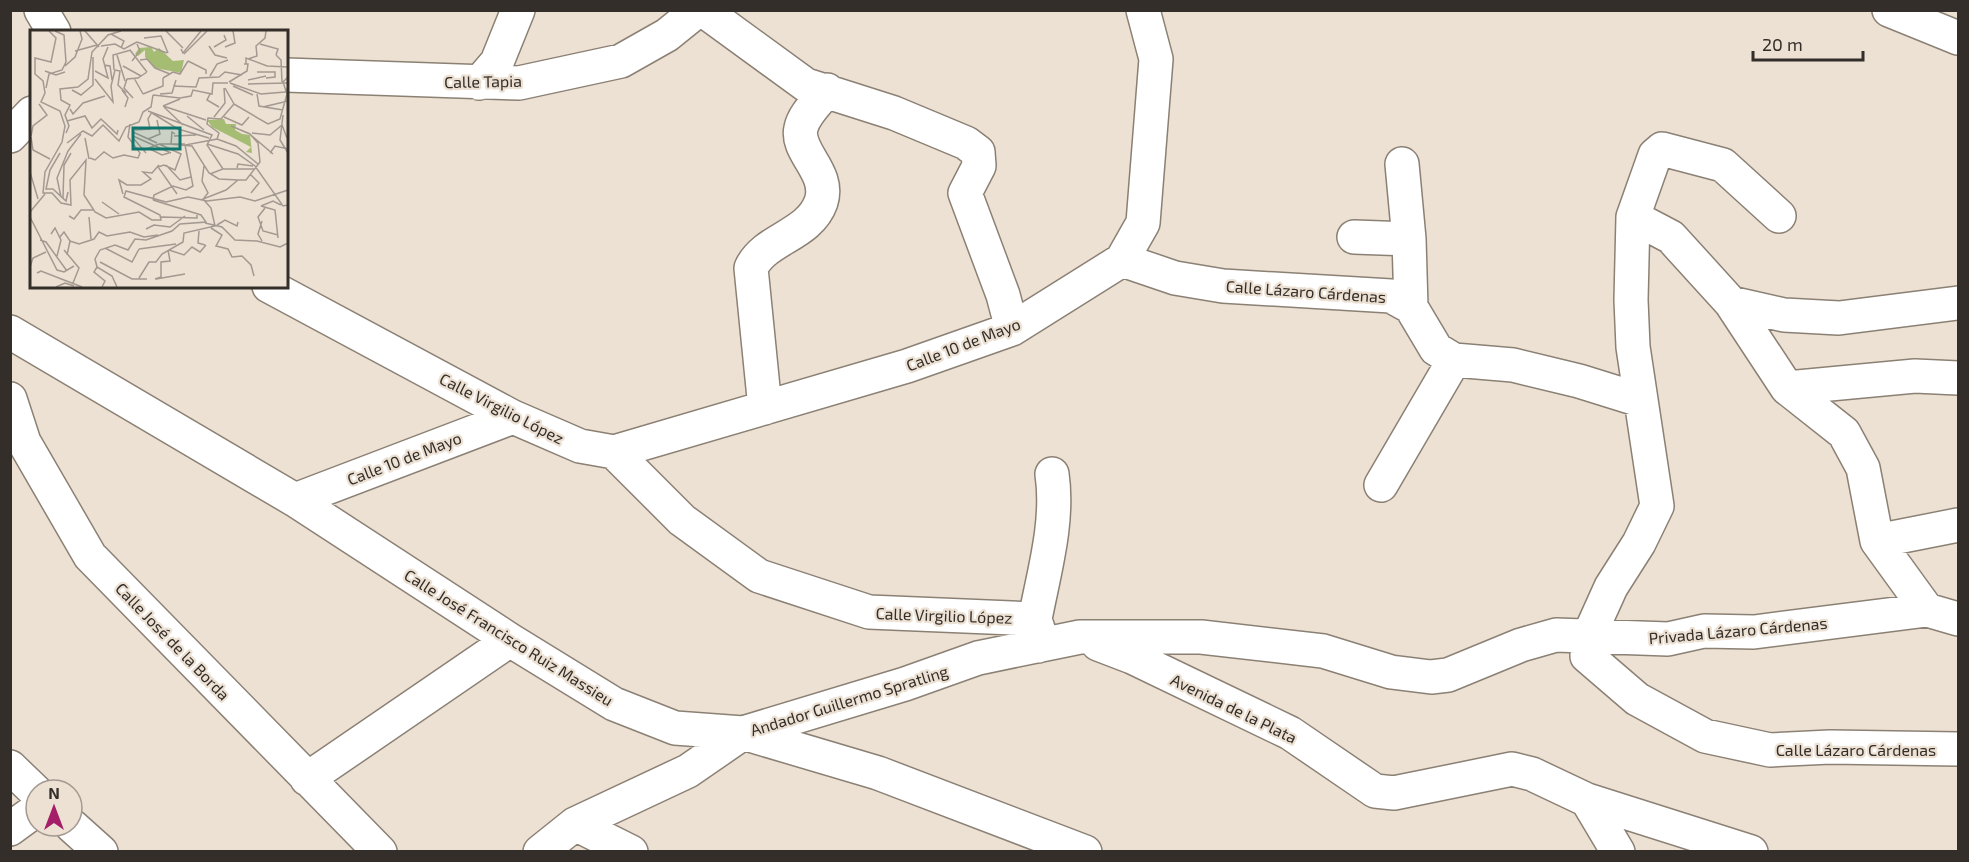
<svg xmlns="http://www.w3.org/2000/svg" width="1969" height="862" font-family="'Exo 2',sans-serif">
<style>
.lines{fill:none;stroke-linecap:round;stroke-linejoin:round}
.minor-casing{stroke:#8b8074;stroke-width:36}
.minor{stroke:#fff;stroke-width:33}
.labels{text-anchor:middle;dominant-baseline:central;stroke-width:4.5;stroke-linejoin:round;paint-order:stroke}
.street-label{font-size:16px;fill:#332e29;stroke:#ede1d4}
.inset-road{fill:none;stroke:#a39990;stroke-width:1.5}
.view{fill:#0f766e;fill-opacity:0.15;stroke:#0f766e;stroke-width:3}
.inset-edge{fill:none;stroke:#332e29;stroke-width:3}
</style>
<rect width="100%" height="100%" fill="#ede1d4"/>
<g class="lines">
<defs>
<path id="minor" d="M 41,10 L 54,32
M 703,10 L 806,85 L 894,113 L 966,143 L 978,152 L 979,166 L 965,193 L 1003,295 L 1012,329
M 1889,10 L 1958,38
M 286,75 L 519,83 L 621,61 L 667,35 L 698,10
M 479,83 L 497,62 L 518,10
M 10,136 L 32,113
M 1402,164 L 1409,239 L 1411,307
M 1779,216 L 1723,165 L 1662,149 L 1655,155 L 1633,217 L 1631,300 L 1633,347 L 1657,506 L 1639,543 L 1611,587 L 1588,638 L 1587,656 L 1637,699 L 1705,736 L 1770,750 L 1830,747 L 1958,749
M 1633,217 L 1671,237 L 1731,303 L 1787,388 L 1844,433 L 1863,468 L 1877,541 L 1927,610
M 1354,237 L 1409,239
M 1122,260 L 1175,278 L 1223,286 L 1391,296 L 1411,307 L 1436,349 L 1454,360 L 1513,365 L 1579,381 L 1640,400
M 269,286 L 513,417 L 580,446 L 614,452 L 682,520 L 759,576 L 869,612 L 1035,619 L 1039,632 L 1038,646
M 1731,303 L 1784,315 L 1839,318 L 1958,303
M 10,332 L 295,500 L 510,640 L 614,704 L 675,728 L 743,733 L 878,773 L 1085,852
M 1787,388 L 1915,376 L 1958,378
M 10,399 L 24,442 L 90,556 L 380,852
M 765,408 L 751,268 C 765,238 809,236 821,202 C 831,172 795,152 801,128 C 804,114 818,102 827,90
M 614,452 L 907,366 L 1012,329 L 1122,260 L 1143,223 L 1156,59 L 1143,10
M 1381,485 L 1454,360
M 295,500 L 513,417
M 1877,541 L 1958,525
M 1035,619 C 1044,572 1059,522 1052,474
M 1098,644 L 1132,657 L 1290,733 L 1375,791 L 1394,793 L 1512,769 L 1532,774 L 1587,800 L 1751,852
M 10,767 L 36,792
M 307,779 L 510,640
M 1587,800 L 1618,852
M 575,824 L 631,852
M 72,826 L 101,852
M 10,829 L 36,810
M 540,852 L 575,824 L 688,771 L 743,733 L 905,684 L 978,658 L 1080,637 L 1201,637 L 1323,651 L 1391,672 L 1431,677 L 1448,675 L 1521,645 L 1556,635 L 1668,639 L 1704,631 L 1754,632 L 1927,610 L 1958,619"/>
</defs>
<use href="#minor" class="minor-casing"/>
<use href="#minor" class="minor"/>
</g>
<g class="labels">
<g class="street-label">
<text transform="translate(483 81) rotate(-1)">Calle Tapia</text>
<text transform="translate(1306 291) rotate(4)">Calle Lázaro Cárdenas</text>
<text transform="translate(963 344) rotate(-21)">Calle 10 de Mayo</text>
<text transform="translate(502 408) rotate(27)">Calle Virgilio López</text>
<text transform="translate(404 458) rotate(-21)">Calle 10 de Mayo</text>
<text transform="translate(944 615) rotate(2)">Calle Virgilio López</text>
<text transform="translate(1738 630) rotate(-5)">Privada Lázaro Cárdenas</text>
<text transform="translate(509 637) rotate(32)">Calle José Francisco Ruiz Massieu</text>
<text transform="translate(173 641) rotate(46)">Calle José de la Borda</text>
<text transform="translate(849 700) rotate(-17)">Andador Guillermo Spratling</text>
<text transform="translate(1234 708) rotate(26)">Avenida de la Plata</text>
<text x="1856" y="749">Calle Lázaro Cárdenas</text>
</g>
</g>
<g transform="translate(30 30)">
<rect width="258" height="258" fill="#ede1d4"/>
<path d="M 121,17 L 124,22 L 129,18 L 143,31 L 154,30 L 151,43 L 125,38 L 115,27 L 115,20 L 108,26 L 105,24 L 109,18 ZM 194,89 L 196,94 L 206,94 L 205,100 L 212,104 L 220,105 L 222,123 L 216,122 L 221,117 L 182,97 L 177,90 Z" fill="#a5bc73"/>
<path class="inset-road" d="M 19,1 L 26,8 L 21,32 L 5,28 L 5,44 L 13,51 L 15,63 L 11,72 L 30,81 L 35,96 L 32,112 L 15,142 L 13,163 L 22,163 L 31,173 L 41,175 L 40,150 L 56,130 L 54,165 L 65,182 L 76,188 L 109,182 L 122,190 L 131,190 L 130,185 L 94,167 L 96,161 L 136,172 L 158,167 L 177,171 L 210,167 L 225,171 L 258,160M 55,1 L 69,17M 136,1 L 153,18M 81,4 L 94,11 L 91,18M 114,8 L 131,6 L 138,23M 107,12 L 137,23M 230,14 L 248,19 L 246,25M 71,16 L 85,14 L 94,19 L 107,12M 179,16 L 185,25 L 197,28M 184,17 L 196,10 L 194,5M 195,17 L 205,13 L 203,1M 151,19 L 153,23 L 171,1M 100,20 L 117,42M 45,21 L 67,15M 154,24 L 177,1M 87,25 L 95,51M 246,25 L 251,30 L 252,52M 218,29 L 227,26 L 226,16 L 235,8 L 236,1M 110,30 L 117,29 L 125,38 L 140,44M 102,31 L 110,21 L 107,14M 158,31 L 176,40 L 176,44M 216,34 L 216,28 L 237,36 L 258,37M 74,35 L 80,36 L 82,50M 35,36 L 45,27 L 52,9 L 50,1M 93,36 L 111,46M 84,40 L 83,25 L 101,20M 85,40 L 90,41 L 88,55 L 96,63M 15,41 L 26,45 L 35,42M 65,41 L 78,48 L 73,29 L 78,17M 227,42 L 245,42 L 245,47 L 236,48M 180,46 L 187,34 L 198,30M 104,48 L 113,64M 133,48 L 143,42 L 150,44 L 158,31M 65,49 L 83,72 L 81,56 L 85,40M 218,50 L 236,46M 199,52 L 217,41 L 218,34 L 214,34M 200,53 L 231,64 L 255,62 L 258,58M 218,54 L 258,53M 143,56 L 166,57 L 169,48 L 189,47 L 195,42 L 212,45M 203,56 L 223,65M 16,58 L 19,44 L 32,40 L 36,32 L 34,5 L 25,1M 195,58 L 204,74M 42,60 L 51,65 L 63,55 L 63,27M 92,60 L 98,68 L 95,77M 113,64 L 133,56 L 133,48M 130,64 L 142,63 L 146,50M 180,64 L 177,70 L 189,77M 227,64 L 229,76 L 253,80M 123,65 L 150,68 L 161,66 L 163,60 L 182,64 L 183,53 L 198,53M 103,68 L 94,58 L 97,49 L 108,48 L 117,42M 133,76 L 176,90M 133,76 L 150,69M 134,77 L 153,95M 233,77 L 258,71M 40,79 L 43,84 L 53,73 L 75,66M 118,81 L 182,105 L 177,115 L 193,139 L 180,144M 122,83 L 148,99 L 179,108M 253,85 L 250,110 L 258,123M 157,86 L 174,100M 184,87 L 195,73 L 194,58M 194,87 L 212,95 L 219,87M 37,91 L 55,86 L 62,98 L 71,89 L 87,104 L 88,100M 105,100 L 120,99 L 118,89 L 122,82M 103,102 L 127,113M 36,103 L 39,96 L 35,85 L 40,75 L 31,70 L 30,59 L 48,57 L 58,49 L 62,22 L 78,5 L 91,1M 222,103 L 240,105 L 252,95 L 257,108M 145,104 L 142,102 L 141,114 L 162,116 L 179,143 L 189,149 L 208,150M 1,106 L 3,96 L 17,85 L 9,74M 103,106 L 141,123M 144,106 L 166,105M 222,106 L 243,124M 1,107 L 3,120 L 20,129M 55,108 L 59,129M 103,108 L 116,123M 118,109 L 130,104 L 127,90M 187,109 L 206,116 L 228,134M 37,113 L 53,101 L 62,106 L 73,95 L 89,111 L 96,97 L 109,92 L 113,82 L 121,77 L 123,65M 129,114 L 151,124 L 145,140 L 134,135 L 128,137 L 147,164M 177,114 L 208,124 L 225,136 L 253,176 L 258,175M 118,118 L 132,125 L 139,123M 114,120 L 129,114 L 155,114M 38,121 L 51,104M 30,123 L 20,140 L 16,159 L 23,159 L 36,171 L 38,162M 240,123 L 245,116 L 258,119M 60,128 L 65,130 L 74,122 L 83,128 L 94,125 L 108,128 L 110,123 L 98,107 L 100,94M 136,135 L 150,150 L 161,147M 174,136 L 172,151 L 178,163 L 174,168M 207,138 L 208,134 L 223,136M 193,139 L 224,139M 0,142 L 8,169M 220,144 L 229,153 L 221,163M 93,164 L 89,150 L 97,155 L 111,155 L 121,149 L 113,142 L 122,143 L 129,135M 31,167 L 27,148 L 38,121M 33,168 L 34,135 L 41,123M 123,170 L 124,165 L 143,156 L 156,160 L 163,156 L 155,115 L 187,109 L 189,103 L 177,94 L 178,88 L 191,89 L 204,74 L 238,94 L 250,89 L 257,64 L 253,52 L 258,47M 72,172 L 89,184M 231,176 L 245,180 L 248,208M 231,176 L 243,171 L 251,175M 235,178 L 228,187 L 233,201 L 248,205M 0,182 L 15,164M 39,186 L 44,189 L 51,180 L 63,180M 0,187 L 27,240 L 34,242 L 44,236M 59,187 L 61,209M 131,187 L 167,188 L 167,185M 232,191 L 228,204 L 232,211M 175,193 L 192,197 L 205,210 L 227,211 L 250,217 L 258,213M 187,195 L 195,190 L 207,196 L 208,192M 181,198 L 192,205 L 186,216 L 198,219 L 202,227 L 212,226 L 221,235 L 224,246M 116,199 L 124,195 L 140,197 L 155,186M 169,201 L 168,213 L 175,215M 21,204 L 25,198 L 31,210 L 27,226M 29,208 L 34,202 L 40,211M 10,210 L 16,212 L 37,241M 75,218 L 102,232 L 109,219M 109,219 L 146,214M 34,220 L 49,238 L 43,253M 139,220 L 154,225 L 162,217 L 170,222 L 176,215M 37,225 L 40,211 L 49,214 L 64,209 L 69,202 L 77,206 L 100,202 L 114,207 L 128,205M 70,232 L 102,249 L 117,249M 0,237 L 3,228 L 16,222M 67,237 L 64,242 L 75,251 L 72,257M 7,243 L 11,241 L 52,257M 109,248 L 119,232 L 126,232 L 132,224 L 153,212 L 154,203 L 185,196 L 181,178 L 173,169 L 196,160 L 208,150 L 216,150 L 230,132 L 228,113 L 220,104 L 201,96M 125,249 L 131,247 L 131,232 L 140,231 L 138,220M 126,249 L 155,244M 26,257 L 35,253 L 44,256M 87,257 L 82,246 L 67,237 L 65,229 L 70,220 L 85,215 L 98,220 L 105,209 L 116,210 L 142,201 L 150,194 L 176,192 L 171,185 L 123,170"/>
<path class="view" d="M 103,98 L 150,98 L 150,119 L 103,119 Z"/>
<rect width="258" height="258" class="inset-edge"/>
</g>
<rect width="1969" height="862" fill="none" stroke="#332e29" stroke-width="24"/>
<g transform="translate(54 808)"><circle r="28" fill="#ede1d4" stroke="#a39990" stroke-width="1.5"/>
<path d="M0-4.5L10 22L0 15L-10 22Z" fill="#a51e68"/>
<text y="-9" font-size="16" font-weight="bold" text-anchor="middle" fill="#332e29">N</text>
</g>
<path d="M1753 51v9h110v-9" fill="none" stroke="#332e29" stroke-width="3"/>
<text x="1762" y="51" font-size="18" fill="#332e29" stroke="#ede1d4" stroke-width="4.5" paint-order="stroke">20 m</text>
</svg>
